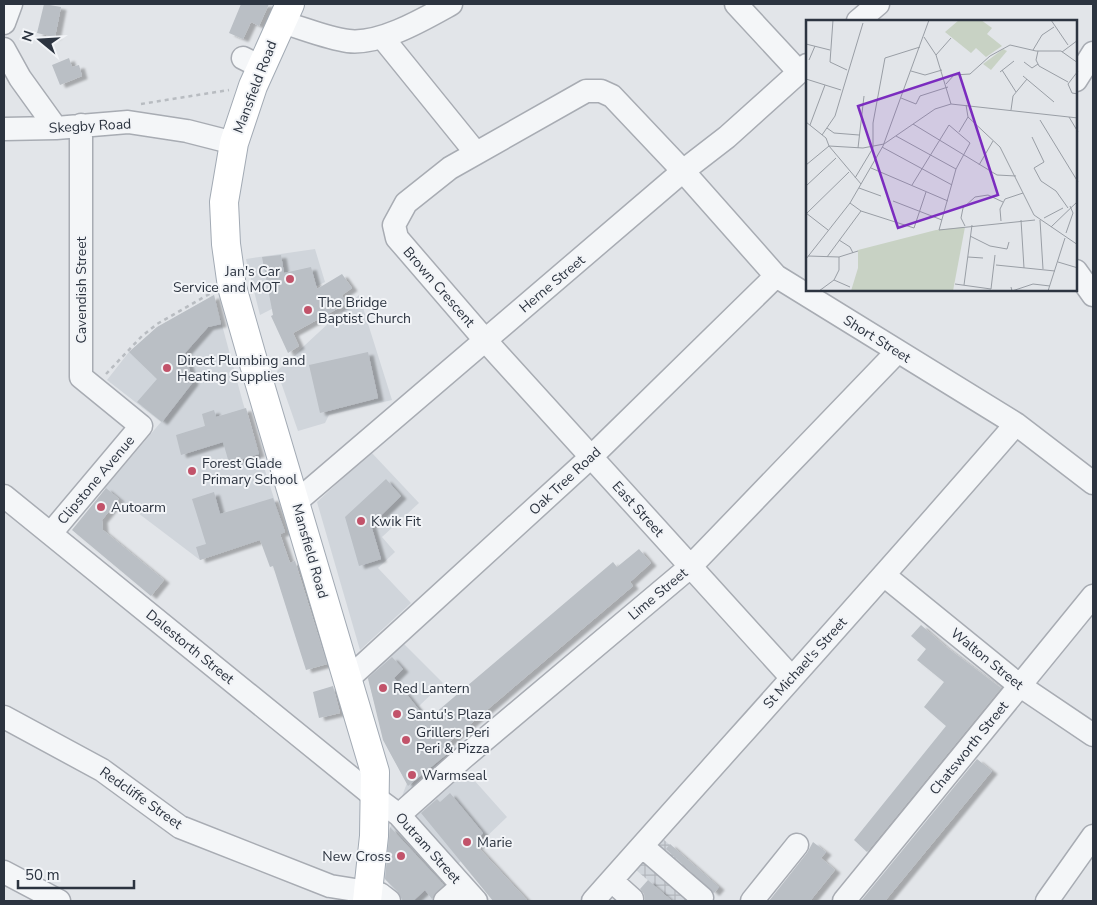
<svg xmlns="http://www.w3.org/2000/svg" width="1097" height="905" font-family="'Nunito Sans',sans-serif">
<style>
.built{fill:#d0d5db}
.industrial{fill:url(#industrial-grid)}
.building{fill:#babfc5;filter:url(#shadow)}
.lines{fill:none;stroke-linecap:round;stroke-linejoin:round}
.minor-casing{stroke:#a8acb3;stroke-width:25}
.major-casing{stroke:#a2aab4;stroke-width:30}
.path{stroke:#b8bcc1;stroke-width:2.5;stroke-dasharray:4 4;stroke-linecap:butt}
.minor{stroke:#f4f6f8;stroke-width:22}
.major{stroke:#fff;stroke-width:28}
.poi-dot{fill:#c2536a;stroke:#f2f4f7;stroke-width:2}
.labels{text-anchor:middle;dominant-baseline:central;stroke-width:4;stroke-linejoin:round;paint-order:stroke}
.street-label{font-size:14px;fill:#2c3440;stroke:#f2f4f7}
.poi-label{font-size:14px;fill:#2c3440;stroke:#f2f4f7;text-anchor:start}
.inset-road{fill:none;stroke:#999ea5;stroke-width:1}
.view{fill:#7b2cbf;fill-opacity:0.15;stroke:#7b2cbf;stroke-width:2.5}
.inset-edge{fill:none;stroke:#2c3440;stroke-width:2.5}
</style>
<defs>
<pattern id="industrial-grid" width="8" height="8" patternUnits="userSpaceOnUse" patternTransform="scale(1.25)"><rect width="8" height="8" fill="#d0d5db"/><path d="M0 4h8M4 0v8" fill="none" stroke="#b3b7bd"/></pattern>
<filter id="shadow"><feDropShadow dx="5.5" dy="3" stdDeviation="1" flood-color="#0004"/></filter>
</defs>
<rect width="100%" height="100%" fill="#e2e5e9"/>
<path class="built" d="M 315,249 L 325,282 L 260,315 L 246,259 Z
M 214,295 L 243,403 L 285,532 L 200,560 L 105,488 L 161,422 L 107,380 L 129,352 L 158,327 Z
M 359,295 L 392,400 L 329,415 L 325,423 L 298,431 L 277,371 Z
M 371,452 L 419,503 L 382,537 L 395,552 L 378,568 L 411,603 L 360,650 L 317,502 Z
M 404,644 L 443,683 L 419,706 L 455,747 L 449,752 L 507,817 L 458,864 L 478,886 L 462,901 L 403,901 L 382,875 L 387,836 L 407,783 L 387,747 L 367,676 Z"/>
<path class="industrial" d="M 663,839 L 719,887 L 706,901 L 672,901 L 636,870 Z"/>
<path class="building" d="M 44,4 L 61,7 L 55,37 L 37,33 Z
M 241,4 L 269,4 L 259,26 L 251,22 L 243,39 L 229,33 Z
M 69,58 L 72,67 L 79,65 L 82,76 L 60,85 L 52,65 Z
M 281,255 L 284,273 L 311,267 L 317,289 L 342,274 L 352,288 L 342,295 L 346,304 L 293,333 L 299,346 L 288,353 L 271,316 L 273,315 L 262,257 Z
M 214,295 L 221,324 L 208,327 L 185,353 L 193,382 L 162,422 L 137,402 L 157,379 L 129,352 L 157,327 Z
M 368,352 L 378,398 L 320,413 L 309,365 Z
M 246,408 L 259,454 L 229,463 L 223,442 L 181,455 L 176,435 L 205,426 L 202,414 L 214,410 L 216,417 Z
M 386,479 L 401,496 L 371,525 L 381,559 L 359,566 L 345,517 Z
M 106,488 L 119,499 L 102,520 L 103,530 L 164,580 L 151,596 L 72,530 Z
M 214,492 L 220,514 L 273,498 L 285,532 L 280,534 L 290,563 L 295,561 L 327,664 L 306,670 L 273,566 L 270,567 L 260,540 L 200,560 L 196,547 L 206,544 L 192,499 Z
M 639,549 L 651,563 L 630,582 L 633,586 L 448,743 L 453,749 L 408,786 L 383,740 L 368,678 L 392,657 L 403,669 L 394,678 L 427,720 L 613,562 L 617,567 Z
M 921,625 L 945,646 L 1001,688 L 867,852 L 854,840 L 946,726 L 924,707 L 944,682 L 917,660 L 926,649 L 911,636 Z
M 333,686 L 340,713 L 319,718 L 313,692 Z
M 977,759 L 992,771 L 885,901 L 861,901 Z
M 450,793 L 483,833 L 477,840 L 480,844 L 477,846 L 528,901 L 493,901 L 421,813 L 437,799 L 440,802 Z
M 390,827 L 444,885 L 432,899 L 425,890 L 413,901 L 403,901 L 397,891 L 385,879 Z
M 813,842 L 826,852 L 821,858 L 835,870 L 810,901 L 769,901 L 807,853 Z
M 670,844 L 719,887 L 714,893 L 666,849 Z
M 648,880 L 672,901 L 645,901 L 644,894 L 640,889 Z"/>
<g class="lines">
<defs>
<path id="minor" d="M 736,4 L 799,72
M 858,21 L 878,4
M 281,22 C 303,28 326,38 348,41 C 380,45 424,19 451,4
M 4,23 L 11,4
M 382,37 L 476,153
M 4,49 L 20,78 L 56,128
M 243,58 L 261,67
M 1076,80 L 1093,53
M 4,129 L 56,128 L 128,122 L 187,131 L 234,143
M 1076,271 L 1093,295
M 4,496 L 376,798 L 399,815 L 476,901
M 296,502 L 683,171 L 727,137 L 807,65
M 51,533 L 141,426 L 81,377 L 81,125
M 885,576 L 1019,685 L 1093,735
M 791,677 L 485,340 L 397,238 L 394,225 L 406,203 L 450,168 L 586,91 L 601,91 L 612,96 L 683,171 L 776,276 L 1016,424 L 1093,483
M 348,679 L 591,457 L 776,276
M 4,717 L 102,770 L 180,827 L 330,886 L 380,894 L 389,901
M 399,815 L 463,758 L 690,567 L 897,352
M 642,846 L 702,898
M 4,872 L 59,901
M 612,881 L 632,899
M 445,901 L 462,886
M 593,901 C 734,742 877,585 1016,424
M 752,901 L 797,845
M 844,901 L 1093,596
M 1047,901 L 1093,836"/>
<path id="major" d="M 290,4 L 253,86 L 234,143 L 224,202 L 226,244 L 232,287 L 258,378 L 375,772 L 374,836 L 367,901"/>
</defs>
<use href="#minor" class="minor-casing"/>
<use href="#major" class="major-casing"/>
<path class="path" d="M 141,104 L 229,90
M 106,374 L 142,336 L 157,324 L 211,293
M 422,713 L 452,745"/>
<use href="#minor" class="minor"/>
<use href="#major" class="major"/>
</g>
<g class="poi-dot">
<circle cx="290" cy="279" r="5"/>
<circle cx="308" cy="310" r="5"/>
<circle cx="167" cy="368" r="5"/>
<circle cx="192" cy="471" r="5"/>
<circle cx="101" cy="507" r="5"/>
<circle cx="361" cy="521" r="5"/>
<circle cx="383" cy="688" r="5"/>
<circle cx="397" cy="714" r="5"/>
<circle cx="406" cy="740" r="5"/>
<circle cx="412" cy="775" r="5"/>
<circle cx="467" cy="842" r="5"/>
<circle cx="401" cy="856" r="5"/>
</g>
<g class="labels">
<g class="street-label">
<text transform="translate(255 87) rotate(-69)">Mansfield Road</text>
<text transform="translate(90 126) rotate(-3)">Skegby Road</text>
<text transform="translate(552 284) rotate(-40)">Herne Street</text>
<text transform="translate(439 287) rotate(49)">Brown Crescent</text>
<text transform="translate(81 290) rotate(-90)">Cavendish Street</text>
<text transform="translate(877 339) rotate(32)">Short Street</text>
<text transform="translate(96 480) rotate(-50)">Clipstone Avenue</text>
<text transform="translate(565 481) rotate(-43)">Oak Tree Road</text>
<text transform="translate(638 509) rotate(48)">East Street</text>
<text transform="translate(310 551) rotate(74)">Mansfield Road</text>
<text transform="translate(658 594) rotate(-40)">Lime Street</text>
<text transform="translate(190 647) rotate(39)">Dalestorth Street</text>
<text transform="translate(987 659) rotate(39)">Walton Street</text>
<text transform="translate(805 663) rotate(-48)">St Michael's Street</text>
<text transform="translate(969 748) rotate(-51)">Chatsworth Street</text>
<text transform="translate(141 798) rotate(35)">Redcliffe Street</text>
<text transform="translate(428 848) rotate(48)">Outram Street</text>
</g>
<g class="poi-label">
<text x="280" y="271" text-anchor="end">Jan's Car<tspan x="280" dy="16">Service and MOT</tspan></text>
<text x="318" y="302">The Bridge<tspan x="318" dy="16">Baptist Church</tspan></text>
<text x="177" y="360">Direct Plumbing and<tspan x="177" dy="16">Heating Supplies</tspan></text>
<text x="202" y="463">Forest Glade<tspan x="202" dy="16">Primary School</tspan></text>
<text x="111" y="507">Autoarm</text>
<text x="371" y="521">Kwik Fit</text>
<text x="393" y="688">Red Lantern</text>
<text x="407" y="714">Santu's Plaza</text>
<text x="416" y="732">Grillers Peri<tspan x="416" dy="16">Peri &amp; Pizza</tspan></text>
<text x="422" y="775">Warmseal</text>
<text x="477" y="842">Marie</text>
<text x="391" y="856" text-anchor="end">New Cross</text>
</g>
</g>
<g transform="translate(806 20)">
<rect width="271" height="271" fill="#e2e5e9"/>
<path d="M 197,29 L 201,31 L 185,50 L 177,44 Z" fill="#c8d2c4"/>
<path d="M 153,0 L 175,0 L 186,8 L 181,14 L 196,26 L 180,37 L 170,28 L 165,33 L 139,12 ZM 159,207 L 147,271 L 45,271 L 52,248 L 52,230 L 130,210 Z" fill="#c8d2c4"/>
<path class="inset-road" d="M 27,0 L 24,42 L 41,50M 245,0 L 262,25M 118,17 L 130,35 L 145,84M 0,24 L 24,30M 227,30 L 236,15 L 248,7M 232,31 L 230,40 L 233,46 L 262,62M 256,32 L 272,20M 130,35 L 145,18M 3,40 L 9,26M 218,42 L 226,48 L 232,44M 196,50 L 210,72M 105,51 L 119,55 L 136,50M 272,51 L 262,64 L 266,73 L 272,74M 194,52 L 208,41M 217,56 L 248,82M 0,59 L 35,70M 140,64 L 148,55 L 164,54 L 184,36 L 204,25 L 230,31 L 255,31 L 272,43M 95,78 L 110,84 L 114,76 L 142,67M 160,85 L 162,97 L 194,127 L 228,195 L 272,225M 205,90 L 207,76 L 221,59M 263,97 L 272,112M 234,100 L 272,162M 0,102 L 20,118 L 23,126M 107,104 L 191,155 L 210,156M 4,105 L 19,65M 21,108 L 28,113 L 53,115M 153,112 L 162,97M 16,115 L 29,96 L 57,3M 90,116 L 150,149M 226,117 L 238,142 L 228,148 L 235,161 L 250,171 L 262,188M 23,126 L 55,164M 23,126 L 57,128 L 78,124 L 129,89 L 145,84 L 272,98M 76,127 L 146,165M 52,128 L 58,76M 0,145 L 23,126M 173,145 L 187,121M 65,148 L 142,181M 49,158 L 67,128 L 67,103 L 79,38 L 114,27M 106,165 L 143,105 L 164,123 L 150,149 L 133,210 L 229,200M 0,166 L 30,138M 53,168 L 75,176M 87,181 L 136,200M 44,183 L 55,191 L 108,208 L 120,172M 0,193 L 22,210M 1,193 L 43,152M 238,198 L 257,188M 215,200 L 218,248M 234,200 L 237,249M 195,201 L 194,189 L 199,179 L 217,173M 159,206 L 155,198 L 157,188 L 169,177 L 182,175 L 197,182M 245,207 L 272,181M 260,213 L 267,193 L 264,186M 164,216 L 184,226 L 201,229 L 203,222M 33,220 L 44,227 L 47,233M 2,236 L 33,237 L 52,231M 21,237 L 55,191M 162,237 L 177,238M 0,239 L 44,183 L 77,126 L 123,0M 252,242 L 272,248M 190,245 L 249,251M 28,260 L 44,267M 149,264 L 185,269 L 189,235M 158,265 L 166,205M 205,267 L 206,271 L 227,264 L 244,266M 13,271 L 28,260 L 33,250 L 33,237M 242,271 L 259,218"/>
<path class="view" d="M 153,53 L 192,175 L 92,208 L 52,86 Z"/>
<rect width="271" height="271" class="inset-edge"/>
</g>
<rect width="1097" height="905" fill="none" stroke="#2c3440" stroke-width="10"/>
<g transform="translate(40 40) rotate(288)" stroke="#f2f4f7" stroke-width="4" paint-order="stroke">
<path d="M0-4L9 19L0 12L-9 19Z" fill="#2c3440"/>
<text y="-8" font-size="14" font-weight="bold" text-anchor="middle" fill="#2c3440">N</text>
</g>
<path d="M18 880v8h116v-8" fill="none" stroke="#2c3440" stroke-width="2.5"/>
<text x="25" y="880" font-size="15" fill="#2c3440" stroke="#f2f4f7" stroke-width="4" paint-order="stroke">50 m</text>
</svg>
